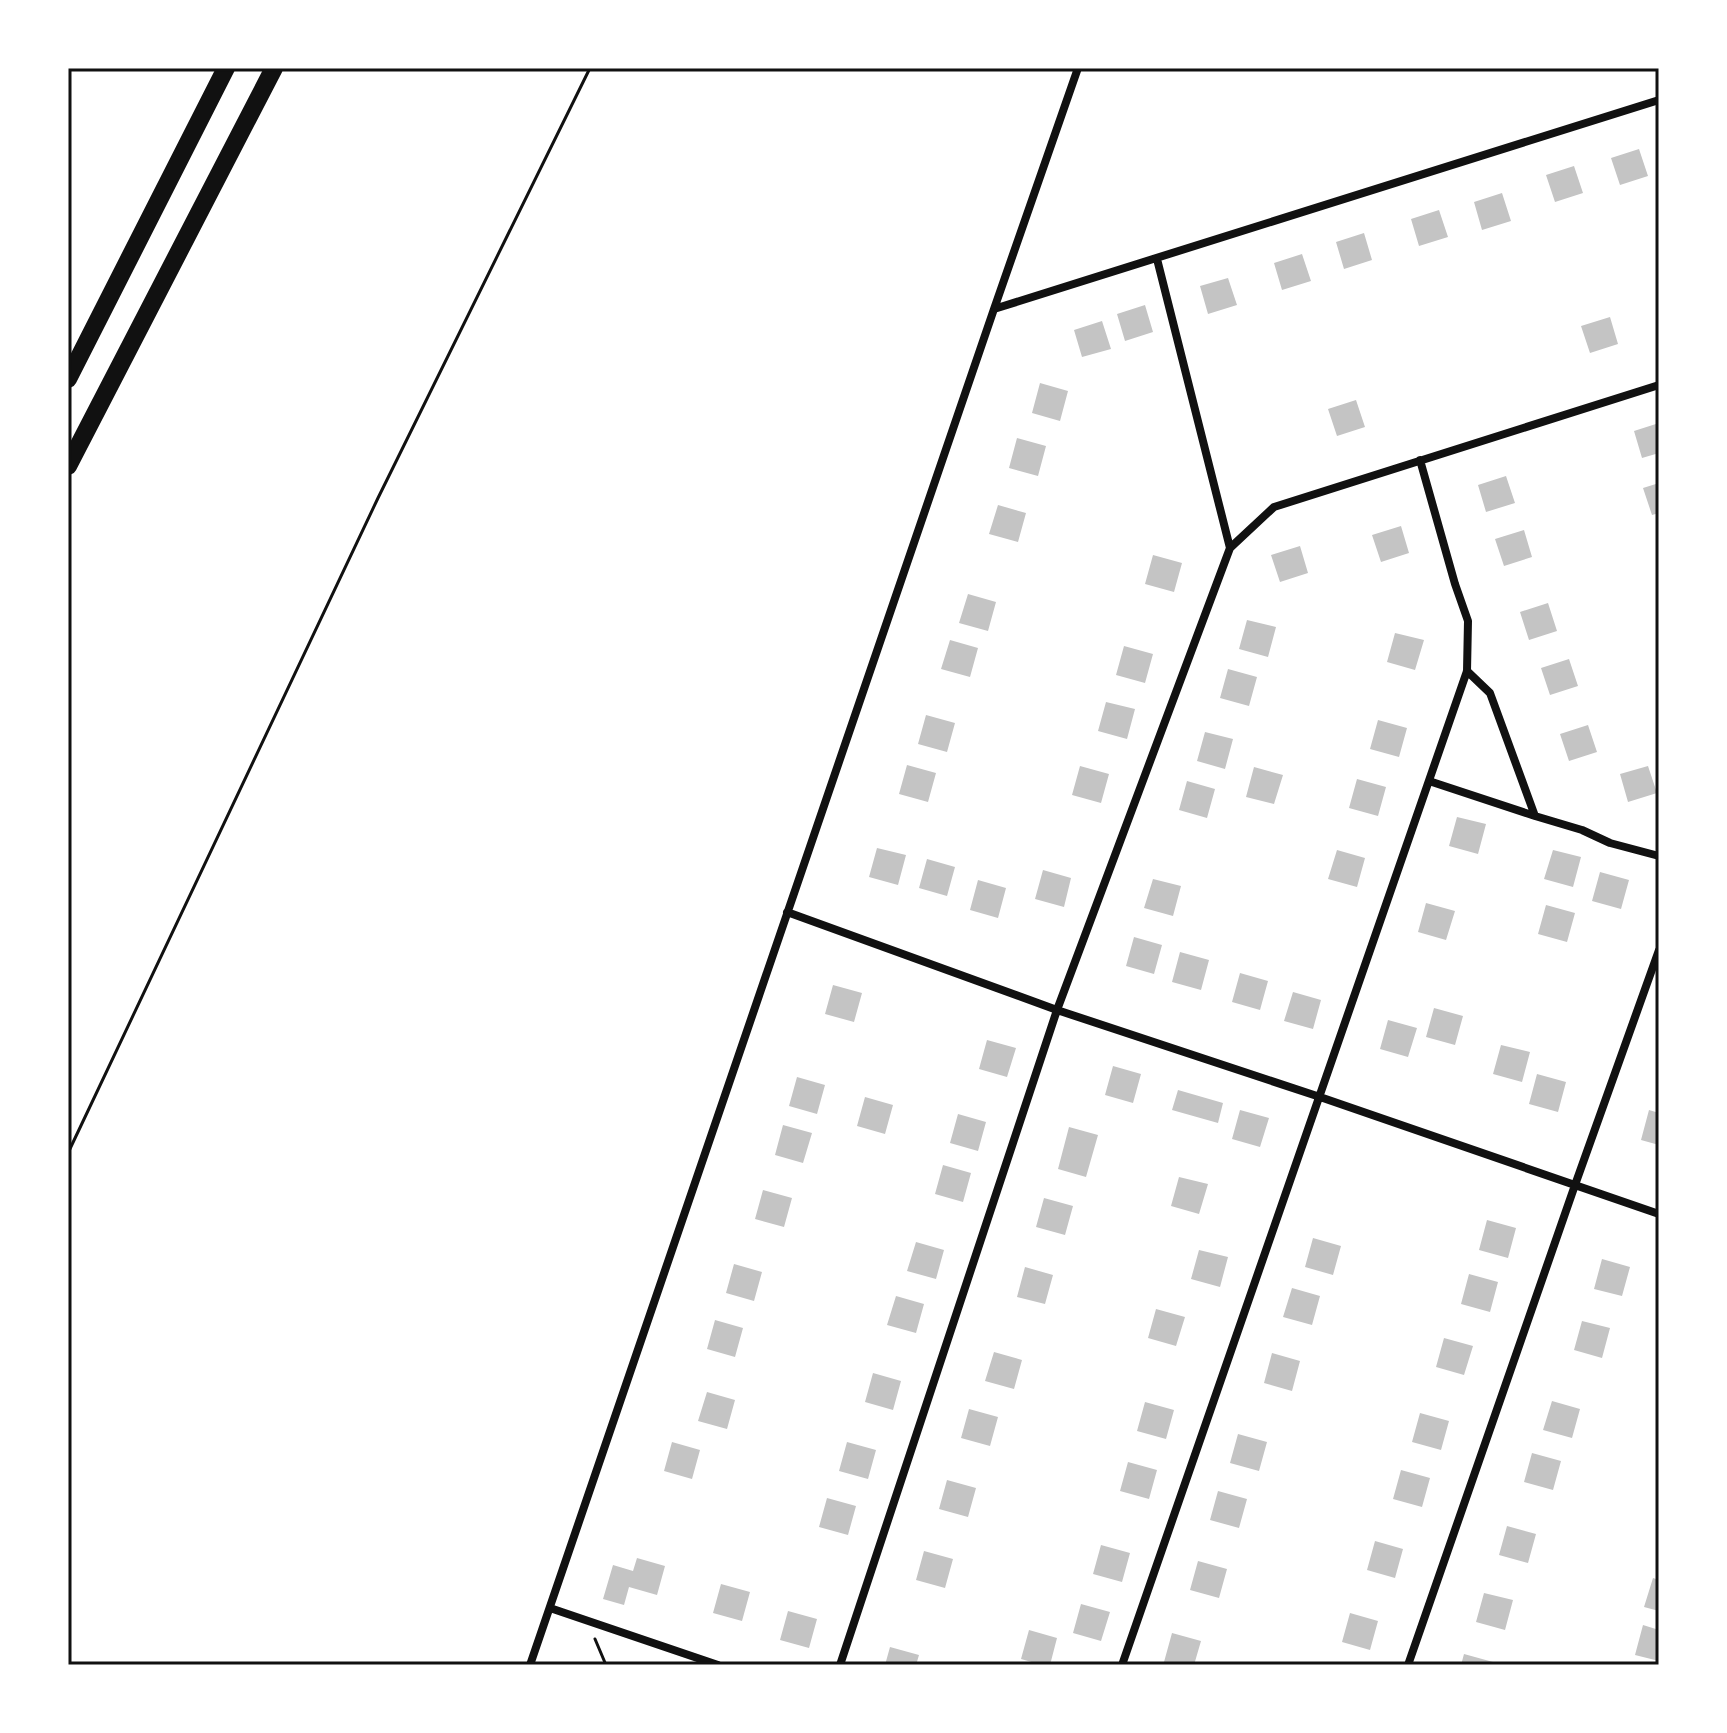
<svg xmlns="http://www.w3.org/2000/svg" width="1727" height="1733" font-family="'DejaVu Sans',sans-serif">
<style>
.building{fill:#c4c4c4}
.lines{fill:none;stroke-linecap:round;stroke-linejoin:round}
.path{stroke:#111;stroke-width:3}
.minor{stroke:#111;stroke-width:8}
.trunk{stroke:#111;stroke-width:18}
.neatline{fill:none;stroke:#111;stroke-width:3}
</style>
<rect width="100%" height="100%" fill="#fff"/>
<path class="building" d="M 1639,149 L 1648,176 L 1620,185 L 1611,158 Z
M 1574,166 L 1583,193 L 1555,202 L 1546,175 Z
M 1502,193 L 1511,221 L 1482,230 L 1474,202 Z
M 1439,210 L 1448,237 L 1419,246 L 1411,219 Z
M 1364,233 L 1372,260 L 1344,269 L 1336,242 Z
M 1302,254 L 1311,281 L 1282,290 L 1274,263 Z
M 1228,278 L 1237,305 L 1208,314 L 1200,286 Z
M 1145,305 L 1153,332 L 1125,341 L 1117,314 Z
M 1610,317 L 1618,344 L 1590,353 L 1581,326 Z
M 1102,321 L 1111,349 L 1082,357 L 1074,330 Z
M 1040,383 L 1068,391 L 1060,421 L 1032,413 Z
M 1356,400 L 1365,427 L 1337,436 L 1328,409 Z
M 1659,423 L 1659,453 L 1642,458 L 1634,431 Z
M 1017,438 L 1046,446 L 1038,476 L 1009,468 Z
M 1506,476 L 1515,503 L 1486,512 L 1478,485 Z
M 1659,483 L 1659,513 L 1652,515 L 1643,488 Z
M 998,505 L 1026,513 L 1018,542 L 989,534 Z
M 1401,526 L 1409,553 L 1381,562 L 1372,535 Z
M 1524,530 L 1532,557 L 1504,566 L 1495,539 Z
M 1300,546 L 1308,573 L 1280,582 L 1271,555 Z
M 1153,555 L 1182,563 L 1174,592 L 1145,584 Z
M 968,594 L 996,602 L 988,631 L 959,623 Z
M 1548,603 L 1557,631 L 1529,640 L 1520,612 Z
M 1247,620 L 1276,627 L 1268,657 L 1239,649 Z
M 1395,633 L 1424,640 L 1415,670 L 1387,662 Z
M 950,640 L 978,648 L 970,677 L 941,669 Z
M 1124,646 L 1153,654 L 1145,683 L 1116,675 Z
M 1569,659 L 1578,686 L 1550,695 L 1541,668 Z
M 1228,669 L 1257,677 L 1249,706 L 1220,698 Z
M 1106,702 L 1135,709 L 1127,739 L 1098,731 Z
M 926,715 L 955,723 L 947,752 L 918,744 Z
M 1378,720 L 1407,728 L 1399,757 L 1370,749 Z
M 1588,725 L 1597,752 L 1569,761 L 1560,734 Z
M 1205,732 L 1233,739 L 1225,769 L 1197,761 Z
M 907,765 L 936,773 L 928,802 L 899,794 Z
M 1080,766 L 1109,774 L 1101,803 L 1072,795 Z
M 1648,766 L 1657,793 L 1628,802 L 1620,774 Z
M 1254,767 L 1283,775 L 1274,804 L 1246,797 Z
M 1357,779 L 1386,787 L 1378,816 L 1349,808 Z
M 1187,781 L 1215,789 L 1207,818 L 1179,810 Z
M 1457,817 L 1486,824 L 1478,854 L 1449,846 Z
M 877,848 L 906,855 L 898,885 L 869,877 Z
M 1337,850 L 1365,858 L 1357,887 L 1328,879 Z
M 1553,850 L 1581,857 L 1573,887 L 1544,879 Z
M 927,859 L 955,867 L 947,896 L 919,888 Z
M 1043,870 L 1071,878 L 1064,907 L 1035,899 Z
M 1600,872 L 1629,880 L 1621,909 L 1592,901 Z
M 1153,879 L 1181,886 L 1173,916 L 1144,908 Z
M 978,880 L 1006,888 L 998,918 L 970,910 Z
M 1426,903 L 1455,911 L 1446,940 L 1418,932 Z
M 1546,905 L 1575,913 L 1567,942 L 1538,934 Z
M 1134,937 L 1162,945 L 1154,974 L 1126,966 Z
M 1180,952 L 1209,960 L 1201,990 L 1172,982 Z
M 1240,973 L 1268,981 L 1260,1010 L 1232,1002 Z
M 833,985 L 862,993 L 854,1022 L 825,1014 Z
M 1293,992 L 1321,1000 L 1313,1029 L 1284,1021 Z
M 1434,1008 L 1463,1016 L 1455,1045 L 1426,1037 Z
M 1388,1020 L 1417,1028 L 1408,1057 L 1380,1049 Z
M 987,1040 L 1016,1048 L 1007,1077 L 979,1069 Z
M 1501,1045 L 1530,1052 L 1522,1082 L 1493,1074 Z
M 1113,1066 L 1141,1074 L 1133,1103 L 1105,1095 Z
M 1537,1074 L 1566,1082 L 1558,1112 L 1529,1104 Z
M 797,1077 L 825,1085 L 817,1114 L 789,1106 Z
M 1178,1090 L 1223,1103 L 1218,1123 L 1172,1110 Z
M 865,1097 L 893,1105 L 885,1134 L 857,1126 Z
M 1240,1110 L 1269,1118 L 1260,1147 L 1232,1139 Z
M 1649,1110 L 1659,1113 L 1659,1145 L 1641,1140 Z
M 958,1114 L 986,1122 L 978,1151 L 950,1143 Z
M 783,1125 L 812,1133 L 803,1163 L 775,1155 Z
M 1069,1127 L 1098,1135 L 1086,1177 L 1058,1169 Z
M 943,1165 L 971,1173 L 963,1202 L 935,1194 Z
M 1179,1177 L 1208,1184 L 1199,1214 L 1171,1206 Z
M 763,1190 L 792,1198 L 784,1227 L 755,1219 Z
M 1044,1198 L 1073,1206 L 1065,1235 L 1036,1227 Z
M 1487,1220 L 1516,1228 L 1508,1258 L 1479,1250 Z
M 1313,1238 L 1341,1246 L 1333,1275 L 1305,1267 Z
M 916,1242 L 944,1250 L 936,1279 L 907,1271 Z
M 1199,1250 L 1228,1257 L 1220,1287 L 1191,1279 Z
M 1602,1259 L 1630,1267 L 1622,1296 L 1594,1289 Z
M 734,1264 L 762,1272 L 754,1301 L 726,1293 Z
M 1025,1267 L 1053,1275 L 1045,1304 L 1017,1297 Z
M 1469,1274 L 1498,1282 L 1490,1312 L 1461,1304 Z
M 1292,1288 L 1320,1296 L 1312,1325 L 1283,1317 Z
M 896,1296 L 924,1304 L 916,1333 L 887,1325 Z
M 1156,1309 L 1185,1317 L 1176,1346 L 1148,1338 Z
M 715,1320 L 743,1328 L 735,1357 L 707,1349 Z
M 1582,1321 L 1610,1328 L 1602,1358 L 1574,1350 Z
M 1444,1338 L 1473,1346 L 1464,1375 L 1436,1367 Z
M 994,1352 L 1022,1360 L 1014,1389 L 985,1381 Z
M 1272,1353 L 1300,1361 L 1292,1391 L 1264,1383 Z
M 873,1373 L 901,1381 L 893,1410 L 865,1402 Z
M 707,1392 L 735,1400 L 727,1429 L 698,1421 Z
M 1552,1401 L 1580,1409 L 1572,1438 L 1543,1430 Z
M 1145,1402 L 1174,1410 L 1166,1439 L 1137,1431 Z
M 969,1409 L 998,1417 L 990,1446 L 961,1438 Z
M 1420,1413 L 1449,1421 L 1441,1450 L 1412,1442 Z
M 1238,1434 L 1267,1442 L 1259,1471 L 1230,1463 Z
M 672,1442 L 700,1450 L 692,1479 L 664,1471 Z
M 847,1442 L 876,1450 L 868,1479 L 839,1471 Z
M 1532,1453 L 1561,1461 L 1553,1490 L 1524,1482 Z
M 1128,1462 L 1157,1470 L 1149,1499 L 1120,1491 Z
M 1401,1470 L 1430,1478 L 1422,1507 L 1393,1499 Z
M 947,1480 L 976,1488 L 968,1517 L 939,1509 Z
M 1218,1491 L 1247,1499 L 1239,1528 L 1210,1520 Z
M 827,1498 L 856,1506 L 848,1535 L 819,1527 Z
M 1507,1526 L 1536,1534 L 1528,1563 L 1499,1555 Z
M 1375,1541 L 1403,1549 L 1395,1578 L 1367,1570 Z
M 1101,1545 L 1130,1553 L 1122,1582 L 1093,1574 Z
M 924,1551 L 953,1559 L 945,1588 L 916,1580 Z
M 637,1558 L 665,1566 L 657,1595 L 629,1587 L 624,1605 L 603,1599 L 613,1565 L 633,1571 Z
M 1198,1561 L 1227,1569 L 1219,1598 L 1190,1590 Z
M 1653,1578 L 1659,1580 L 1659,1611 L 1644,1607 Z
M 721,1584 L 750,1592 L 742,1621 L 713,1613 Z
M 1484,1593 L 1513,1600 L 1505,1630 L 1476,1622 Z
M 1081,1604 L 1110,1612 L 1101,1641 L 1073,1633 Z
M 788,1611 L 817,1619 L 809,1648 L 780,1640 Z
M 1350,1613 L 1378,1621 L 1370,1650 L 1342,1642 Z
M 1643,1625 L 1659,1630 L 1659,1661 L 1635,1655 Z
M 1029,1630 L 1057,1638 L 1050,1665 L 1042,1665 L 1021,1659 Z
M 1172,1633 L 1201,1641 L 1194,1665 L 1176,1665 L 1164,1662 Z
M 890,1647 L 919,1655 L 916,1665 L 885,1665 Z
M 1464,1654 L 1493,1662 L 1492,1665 L 1461,1665 Z"/>
<g class="lines">
<path class="path" d="M 68,1153 L 378,498 L 590,68
M 595,1639 L 606,1665"/>
<path class="minor" d="M 1157,259 L 1230,548
M 994,309 L 1078,68
M 1467,671 L 1490,693 L 1535,816 L 1582,830 L 1610,843 L 1659,856
M 1429,781 L 1535,816
M 787,912 L 1057,1010 L 1320,1097 L 1659,1214
M 550,1608 L 718,1665
M 530,1665 L 994,309 L 1659,100
M 840,1665 L 1057,1010 L 1230,548 L 1274,507 L 1659,385
M 1122,1665 L 1467,671 L 1468,621 L 1455,584 L 1420,460
M 1408,1665 L 1575,1185 L 1659,950"/>
<path class="trunk" d="M 68,379 L 226,68
M 68,466 L 274,68"/>
</g>
<rect width="1727" height="1733" fill="none" stroke="#ffffff" stroke-width="140"/>
<rect x="70" y="70" width="1587" height="1593" class="neatline"/>
</svg>
